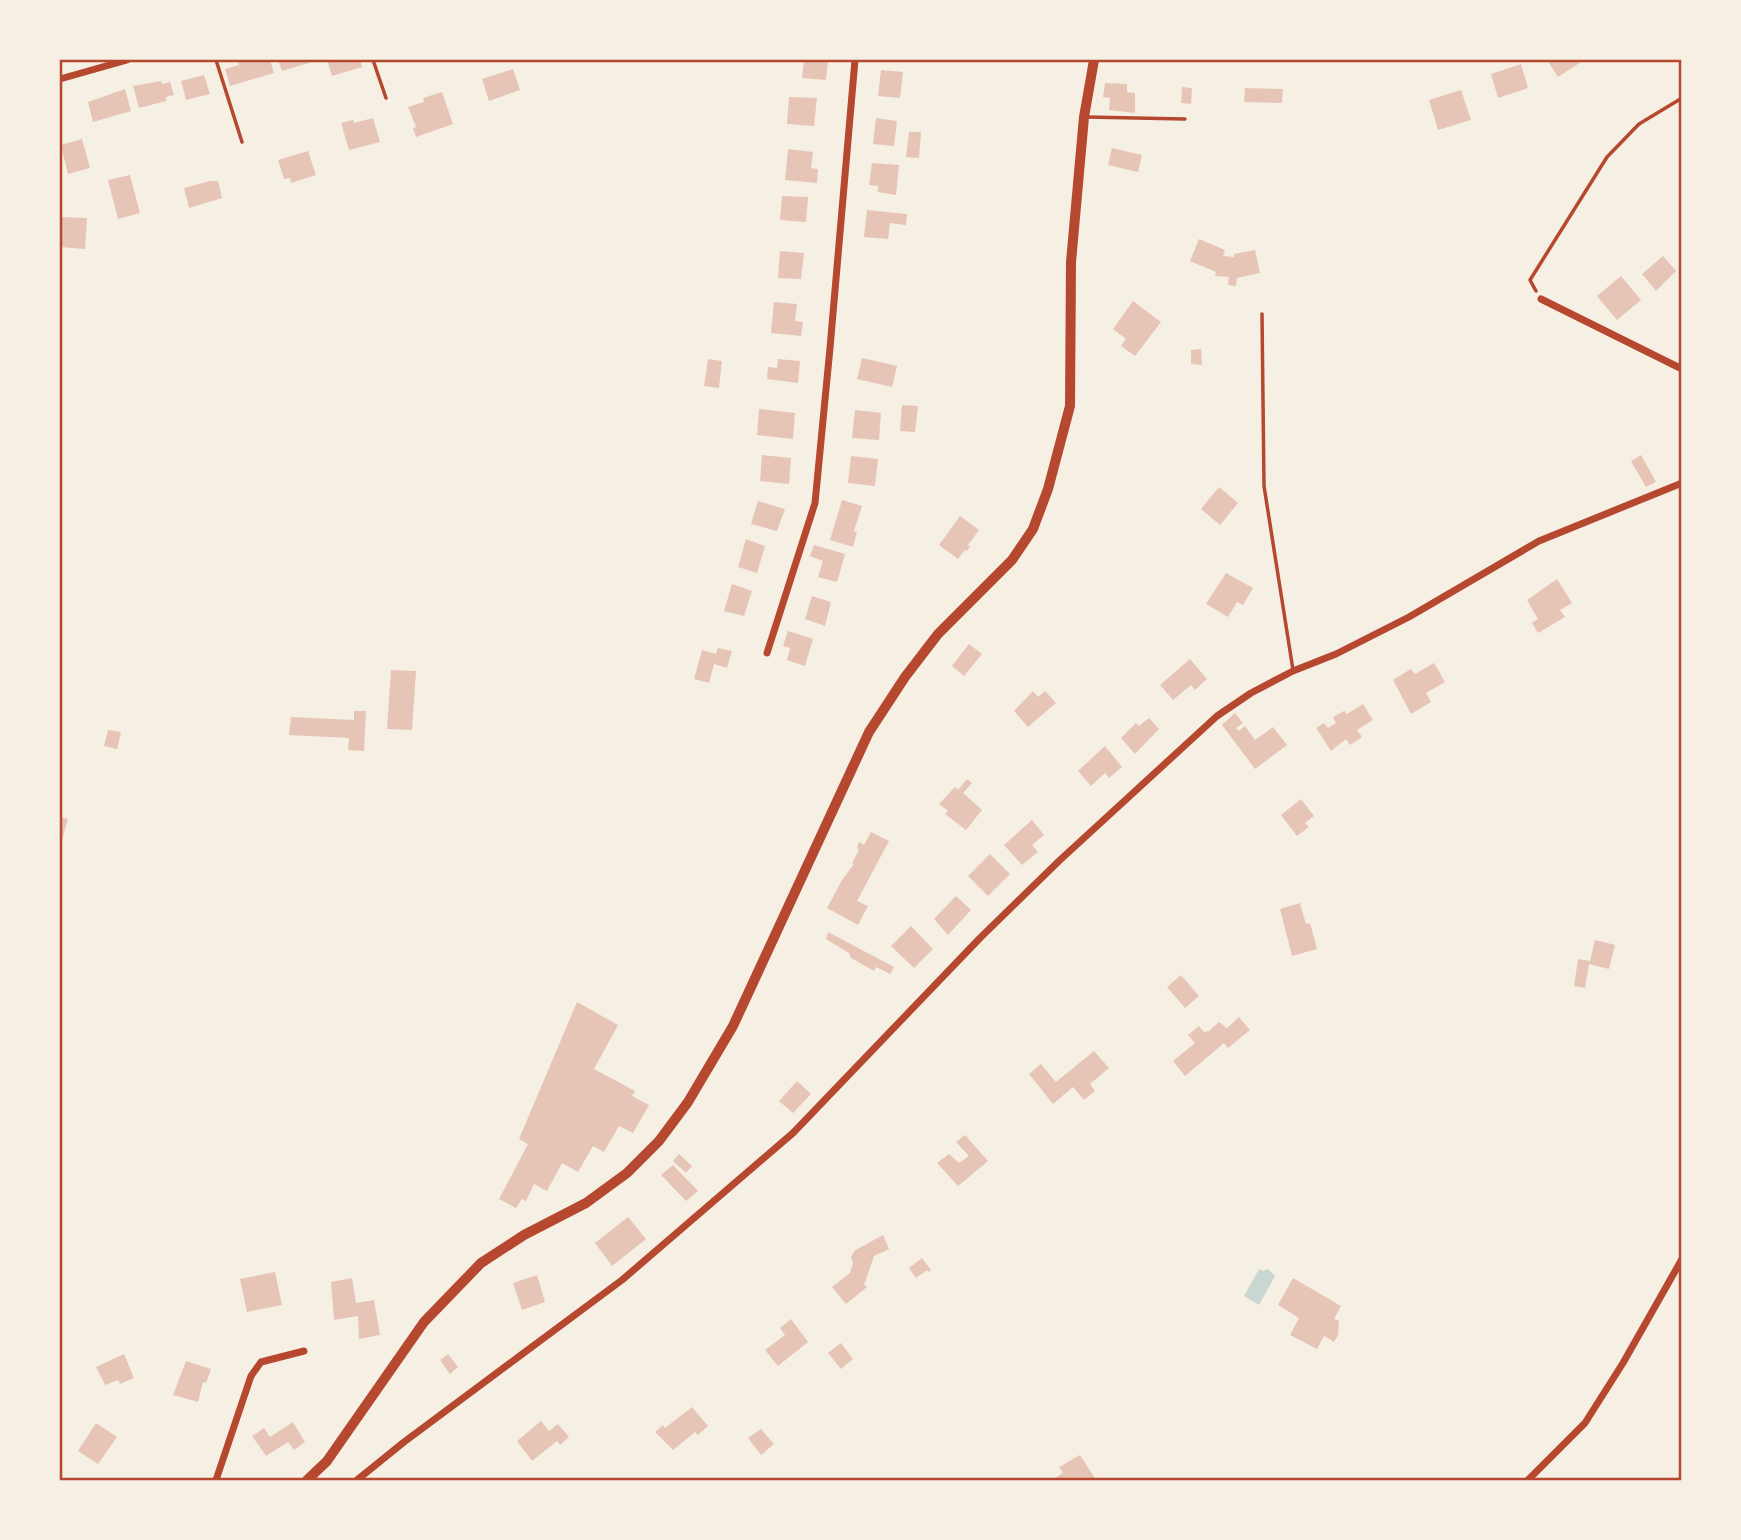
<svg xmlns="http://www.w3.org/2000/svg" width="1741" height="1540" font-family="'Space Grotesk',sans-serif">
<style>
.water{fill:#c9d6d2}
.building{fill:#e6c5b7}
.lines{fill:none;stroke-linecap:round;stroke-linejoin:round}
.path{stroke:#b5482f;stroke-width:3.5}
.service{stroke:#b5482f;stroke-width:3.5}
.minor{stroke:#b5482f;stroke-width:7}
.secondary{stroke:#b5482f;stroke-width:10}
.neatline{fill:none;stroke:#b5482f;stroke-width:2.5}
</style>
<rect width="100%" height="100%" fill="#f6efe4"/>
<path class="water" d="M 1259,1269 L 1263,1271 L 1268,1269 L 1275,1276 L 1259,1305 L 1244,1296 Z"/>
<path class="building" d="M 237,60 L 270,60 L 274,73 L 230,86 L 225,69 L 239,65 Z
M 278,60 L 311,60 L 312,62 L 282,71 Z
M 327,60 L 360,60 L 362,67 L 332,76 Z
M 804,60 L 828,60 L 826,80 L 802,78 Z
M 1547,60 L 1584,60 L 1558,77 Z
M 1521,64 L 1528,88 L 1498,98 L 1491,74 Z
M 513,69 L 520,90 L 489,101 L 482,79 Z
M 881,70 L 903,72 L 900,98 L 878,96 Z
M 204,75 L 210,94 L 186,100 L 181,81 Z
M 161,81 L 162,84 L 170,82 L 174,95 L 166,97 L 166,101 L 139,108 L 133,86 Z
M 1105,83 L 1127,84 L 1127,92 L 1135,93 L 1135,113 L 1109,110 L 1110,98 L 1103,97 Z
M 1182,87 L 1192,88 L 1191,104 L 1181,103 Z
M 1245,88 L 1283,89 L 1282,103 L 1244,102 Z
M 125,89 L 131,111 L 93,122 L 88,102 Z
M 1461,90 L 1471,120 L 1438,130 L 1429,100 Z
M 442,92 L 453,124 L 416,137 L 413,128 L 416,127 L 408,107 L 424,102 L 423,98 Z
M 789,97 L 817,98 L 814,126 L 787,124 Z
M 373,118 L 380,142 L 349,150 L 341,123 L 353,120 L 354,123 Z
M 876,118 L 897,121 L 894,146 L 873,144 Z
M 909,132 L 921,132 L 919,158 L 906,157 Z
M 82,139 L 90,168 L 68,174 L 61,145 Z
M 1112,148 L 1142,155 L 1138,172 L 1108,165 Z
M 788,149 L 813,152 L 811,168 L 818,169 L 817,183 L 785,180 Z
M 308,151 L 316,175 L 291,183 L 290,178 L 284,179 L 278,160 Z
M 872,163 L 899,165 L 896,195 L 878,192 L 878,186 L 869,185 Z
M 130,175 L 140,213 L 118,219 L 108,180 Z
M 210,181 L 218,181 L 222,198 L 189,208 L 184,188 Z
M 782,196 L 808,197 L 806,222 L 780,220 Z
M 867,210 L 907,214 L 906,225 L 890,223 L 888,239 L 864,237 Z
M 60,217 L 87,218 L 85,249 L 60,247 Z
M 1199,239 L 1225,250 L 1223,256 L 1234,257 L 1234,254 L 1255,250 L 1260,273 L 1237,278 L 1236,286 L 1228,285 L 1229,277 L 1215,276 L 1216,272 L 1190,261 Z
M 780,251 L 804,253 L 801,279 L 778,278 Z
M 1663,256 L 1676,271 L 1656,291 L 1642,274 Z
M 1621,276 L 1641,300 L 1617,320 L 1597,296 Z
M 1133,301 L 1161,322 L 1135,356 L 1121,346 L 1126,339 L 1113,329 Z
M 774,302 L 797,304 L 795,321 L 803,322 L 801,336 L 771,333 Z
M 1201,349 L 1202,365 L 1191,364 L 1191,350 Z
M 862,358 L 897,366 L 892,387 L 857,379 Z
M 708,359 L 722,361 L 719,388 L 704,386 Z
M 778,359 L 800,361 L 798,383 L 767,379 L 768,367 L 777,368 Z
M 902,405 L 918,406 L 915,432 L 900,431 Z
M 759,409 L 795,413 L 793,439 L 757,435 Z
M 855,410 L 881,413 L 879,440 L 852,438 Z
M 762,455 L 791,458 L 789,484 L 760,481 Z
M 1641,455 L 1656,482 L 1646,487 L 1631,461 Z
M 851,456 L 878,459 L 875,486 L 848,483 Z
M 1219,487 L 1238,503 L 1220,525 L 1201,509 Z
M 842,500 L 862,506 L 854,531 L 857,532 L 853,547 L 830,540 Z
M 758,501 L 785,509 L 777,531 L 751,524 Z
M 960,516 L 979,530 L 968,545 L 970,547 L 967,551 L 965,550 L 958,559 L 939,545 Z
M 746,539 L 765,546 L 757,573 L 738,567 Z
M 814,545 L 845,554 L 837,582 L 818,577 L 823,561 L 810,556 Z
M 1226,573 L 1253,588 L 1243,605 L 1237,602 L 1228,617 L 1206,604 Z
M 1557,579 L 1572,603 L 1560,610 L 1565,617 L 1538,633 L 1532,623 L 1538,619 L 1527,600 Z
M 732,584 L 752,591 L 744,616 L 724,611 Z
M 812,596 L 831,602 L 825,626 L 805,619 Z
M 788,631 L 813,639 L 805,666 L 787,660 L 790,648 L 783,646 Z
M 969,644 L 982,654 L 964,676 L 952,666 Z
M 718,648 L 732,651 L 727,668 L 714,664 L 709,683 L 694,679 L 702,650 L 716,654 Z
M 1190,659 L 1207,679 L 1195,690 L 1191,685 L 1173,700 L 1160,685 Z
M 1434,663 L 1445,682 L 1426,693 L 1431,702 L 1411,714 L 1393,680 L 1411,669 L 1415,674 Z
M 391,670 L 416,671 L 412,730 L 387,729 Z
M 1033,691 L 1038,697 L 1045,691 L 1056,703 L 1028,727 L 1014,711 Z
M 1363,704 L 1373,720 L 1357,730 L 1362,737 L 1350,745 L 1346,739 L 1331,751 L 1316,728 L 1324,723 L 1328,728 L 1336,723 L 1333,717 L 1344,711 L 1347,714 Z
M 354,711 L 366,711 L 364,751 L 348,750 L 349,738 L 289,735 L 291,717 L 354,720 Z
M 1235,713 L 1243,723 L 1236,728 L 1239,731 L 1245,726 L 1255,740 L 1273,727 L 1287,745 L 1255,769 L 1222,725 Z
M 1149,718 L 1159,729 L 1135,754 L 1121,738 L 1136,723 L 1139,726 Z
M 108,730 L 121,732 L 117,749 L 104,746 Z
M 1105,746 L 1122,767 L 1109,778 L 1105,773 L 1091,786 L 1078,771 Z
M 967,779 L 972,783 L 963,793 L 982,810 L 966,830 L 945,814 L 948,811 L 939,804 L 955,787 L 958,790 Z
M 1301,799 L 1314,816 L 1305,823 L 1309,827 L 1297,836 L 1281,815 Z
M 60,817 L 68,819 L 60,847 Z
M 1032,820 L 1044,835 L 1032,845 L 1038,852 L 1022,865 L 1004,845 Z
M 871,832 L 889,841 L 857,901 L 868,906 L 858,925 L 827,908 L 842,880 L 854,864 L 852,863 L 859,850 L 857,848 L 859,842 L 864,845 Z
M 990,854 L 1010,874 L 988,896 L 968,876 Z
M 956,896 L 971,910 L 948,935 L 934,919 Z
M 1300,903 L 1306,924 L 1310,923 L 1317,949 L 1292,956 L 1280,909 Z
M 911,926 L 933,949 L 914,968 L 891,946 Z
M 828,932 L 894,967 L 890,974 L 876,967 L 874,971 L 851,958 L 849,953 L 826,939 Z
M 1595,940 L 1615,945 L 1609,969 L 1589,964 L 1585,988 L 1574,986 L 1578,959 L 1590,961 Z
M 1181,975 L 1199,996 L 1185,1008 L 1167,987 Z
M 577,1002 L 618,1025 L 594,1069 L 635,1091 L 632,1096 L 649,1105 L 633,1133 L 619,1126 L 604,1152 L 593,1146 L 578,1172 L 562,1163 L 547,1191 L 534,1184 L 526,1201 L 522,1199 L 516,1208 L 499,1199 L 528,1144 L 519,1139 Z
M 1239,1017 L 1250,1030 L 1228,1048 L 1224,1043 L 1185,1076 L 1173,1061 L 1195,1043 L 1188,1035 L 1199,1026 L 1204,1032 L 1209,1031 L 1219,1022 L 1227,1028 Z
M 1094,1051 L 1109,1068 L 1090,1084 L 1095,1091 L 1084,1100 L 1073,1087 L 1053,1104 L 1029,1074 L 1041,1064 L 1056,1082 Z
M 797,1081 L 811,1094 L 793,1113 L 779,1101 Z
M 965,1135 L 988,1161 L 958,1186 L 937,1163 L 949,1154 L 959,1163 L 969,1156 L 956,1142 Z
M 679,1154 L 692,1166 L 686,1173 L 673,1161 Z
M 673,1165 L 698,1191 L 686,1201 L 661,1175 Z
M 628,1217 L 646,1239 L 612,1266 L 595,1243 Z
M 883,1235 L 889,1249 L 874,1256 L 864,1285 L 867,1287 L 846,1304 L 832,1287 L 850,1273 L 853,1263 L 851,1258 L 854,1251 Z
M 922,1258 L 931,1270 L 929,1272 L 927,1270 L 916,1278 L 909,1268 Z
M 275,1272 L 282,1305 L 247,1312 L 240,1279 Z
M 537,1275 L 545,1302 L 522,1310 L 513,1283 Z
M 352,1278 L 356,1303 L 374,1300 L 380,1335 L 359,1339 L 358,1316 L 334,1320 L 331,1282 Z
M 1293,1278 L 1341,1306 L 1334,1319 L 1339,1321 L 1338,1335 L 1334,1342 L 1324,1336 L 1317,1349 L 1290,1335 L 1299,1318 L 1278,1305 Z
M 791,1319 L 808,1342 L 778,1366 L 765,1350 L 785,1335 L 780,1328 Z
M 841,1343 L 853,1359 L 841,1369 L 828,1353 Z
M 124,1354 L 134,1378 L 120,1384 L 118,1380 L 105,1385 L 96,1367 Z
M 448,1354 L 458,1367 L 450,1374 L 440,1360 Z
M 186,1361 L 211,1369 L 206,1383 L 203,1382 L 198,1402 L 173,1395 Z
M 692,1407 L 708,1426 L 698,1435 L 695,1432 L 673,1450 L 655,1432 L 663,1425 L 665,1428 Z
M 541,1421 L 549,1431 L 558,1424 L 569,1437 L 560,1445 L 557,1441 L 532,1461 L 517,1441 Z
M 293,1422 L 305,1442 L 294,1450 L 288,1442 L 266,1456 L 252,1436 L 264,1428 L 270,1437 Z
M 96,1423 L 117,1437 L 98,1464 L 78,1451 Z
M 761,1429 L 774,1444 L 761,1455 L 748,1438 Z
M 1080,1455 L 1096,1480 L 1052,1480 L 1063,1473 L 1059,1467 Z"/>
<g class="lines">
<path class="path" d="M 1536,291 L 1530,280 L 1607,157 L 1639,124 L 1682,98"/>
<path class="service" d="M 216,60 L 242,142
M 373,60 L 386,98
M 1086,117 L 1185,119
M 1262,314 L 1264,486 L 1293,670"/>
<path class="minor" d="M 60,79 L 127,60
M 1541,299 L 1682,369
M 767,653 L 815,503 L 830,348 L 855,60
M 216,1480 L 251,1376 L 261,1362 L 304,1351
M 357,1480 L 404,1442 L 622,1280 L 793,1133 L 980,938 L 1060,860 L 1217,716 L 1251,693 L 1293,671 L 1336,654 L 1409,617 L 1539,541 L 1682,483
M 1528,1480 L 1585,1423 L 1623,1363 L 1682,1259"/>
<path class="secondary" d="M 307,1480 L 327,1461 L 424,1322 L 481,1263 L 524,1235 L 586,1203 L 627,1173 L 659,1141 L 688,1102 L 733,1026 L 869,732 L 905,677 L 938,634 L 1012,560 L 1033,529 L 1048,489 L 1070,406 L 1071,262 L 1084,117 L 1094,60"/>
</g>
<rect width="1741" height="1540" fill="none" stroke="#f6efe4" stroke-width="122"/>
<rect x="61" y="61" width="1619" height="1418" class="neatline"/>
</svg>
